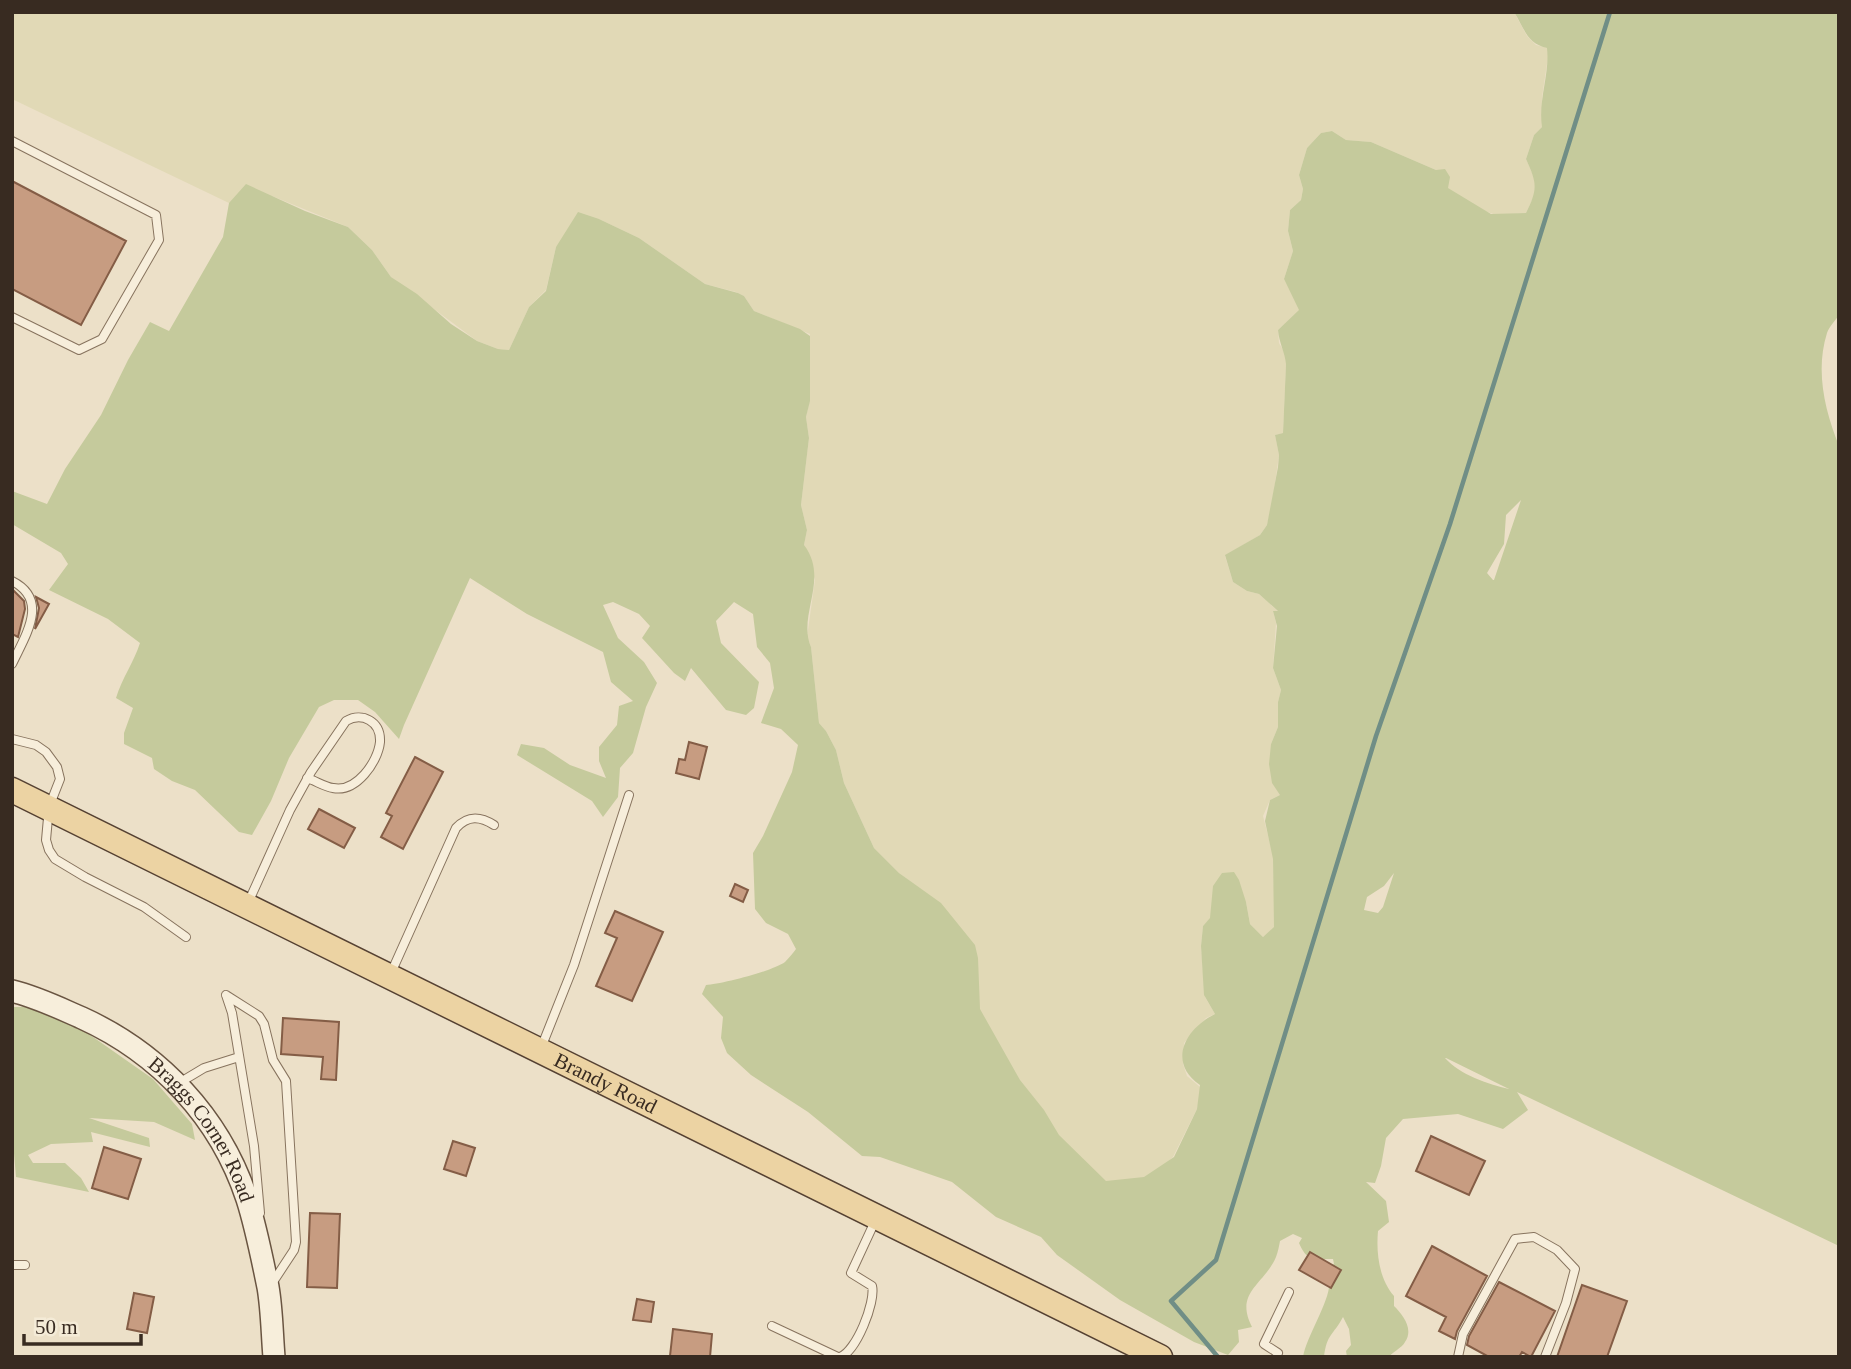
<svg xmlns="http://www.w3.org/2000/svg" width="1851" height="1369" font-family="'Times New Roman',serif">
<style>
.farmland{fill:#e1d9b6}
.green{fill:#c5ca9c;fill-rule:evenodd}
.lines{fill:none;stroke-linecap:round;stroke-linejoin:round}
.stream{stroke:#708e86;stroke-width:4.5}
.building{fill:#c79c81;stroke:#845d46;stroke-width:2}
.lane-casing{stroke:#87735e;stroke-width:10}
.secondary-casing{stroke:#695441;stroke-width:24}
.primary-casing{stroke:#554132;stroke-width:27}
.lane{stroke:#f7eedb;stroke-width:8}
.secondary{stroke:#f7eedb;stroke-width:21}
.primary{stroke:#ecd3a3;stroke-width:24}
.labels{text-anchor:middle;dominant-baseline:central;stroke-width:5;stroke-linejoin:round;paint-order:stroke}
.street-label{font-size:21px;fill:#382b21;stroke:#f4ebd7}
</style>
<rect width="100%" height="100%" fill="#ece0c8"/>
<path class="farmland" d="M 12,12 L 1514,12 L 1527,36 L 1536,45 L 1548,48 L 1548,57 L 1542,97 L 1542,127 L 1534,135 L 1526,159 L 1534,177 L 1536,192 L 1526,213 L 1496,215 L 1479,209 L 1447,188 L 1436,170 L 1371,142 L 1346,140 L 1332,131 L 1321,133 L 1307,148 L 1299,175 L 1303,189 L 1301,200 L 1290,210 L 1288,231 L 1293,251 L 1284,279 L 1300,310 L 1278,330 L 1279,343 L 1286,355 L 1286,364 L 1283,433 L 1275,435 L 1279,455 L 1272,505 L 1267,525 L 1260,535 L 1225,556 L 1233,582 L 1247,591 L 1259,594 L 1279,612 L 1273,611 L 1276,623 L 1273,668 L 1281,690 L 1278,702 L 1278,727 L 1271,744 L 1280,795 L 1270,800 L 1263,816 L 1273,855 L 1275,927 L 1263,937 L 1250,924 L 1246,902 L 1210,919 L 1203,926 L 1201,946 L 1205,997 L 1215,1014 L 1206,1018 L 1184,1043 L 1183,1064 L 1187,1076 L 1200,1087 L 1200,1097 L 1197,1109 L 1173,1157 L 1155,1175 L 1114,1188 L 1102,1184 L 1057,1139 L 993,1040 L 925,893 L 899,873 L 874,848 L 844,783 L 836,750 L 826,731 L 819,723 L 811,647 L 807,637 L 815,580 L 804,545 L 807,530 L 801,505 L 809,438 L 806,417 L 810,399 L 810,334 L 754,311 L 744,296 L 736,292 L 705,284 L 639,238 L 599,219 L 556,247 L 546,290 L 529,307 L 509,350 L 498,349 L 477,341 L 391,277 L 372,250 L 348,227 L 272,196 L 229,203 L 12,99 Z"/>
<path class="green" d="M 1514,12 L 1839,12 L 1839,315 C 1835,321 1829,327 1827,333 C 1815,371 1825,411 1839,446 L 1839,1246 L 1517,1092 L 1528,1110 L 1503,1129 L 1458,1114 L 1403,1119 L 1386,1138 L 1381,1166 L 1375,1183 L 1366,1182 L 1386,1201 L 1389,1222 L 1378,1231 C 1376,1253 1379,1279 1394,1296 L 1394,1306 C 1403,1315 1414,1329 1405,1342 C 1402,1348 1392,1352 1389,1357 L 1347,1357 L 1346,1351 L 1351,1345 L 1349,1329 L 1343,1317 C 1333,1336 1327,1333 1324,1357 L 1303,1357 C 1307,1335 1332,1298 1329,1281 C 1329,1277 1326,1274 1325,1270 L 1334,1264 L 1333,1259 C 1314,1259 1307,1262 1299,1243 L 1302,1238 L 1293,1234 L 1280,1241 C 1279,1246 1278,1252 1276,1257 C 1264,1285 1234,1292 1252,1327 L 1238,1330 L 1239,1342 L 1228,1355 L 1194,1342 L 1120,1300 L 1057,1255 L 1041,1237 L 996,1217 L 952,1182 L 880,1157 L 862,1156 L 808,1112 L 751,1075 L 727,1053 L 721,1038 L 723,1017 L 702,994 L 706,985 C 721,984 773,971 785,962 C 789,958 793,953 796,949 L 788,934 L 766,923 L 755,909 L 753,853 L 763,836 L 792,772 L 798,745 L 781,729 L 761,723 L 774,688 L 770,663 L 757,647 L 753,614 L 734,602 L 716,621 L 721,643 L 759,682 L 754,708 L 746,715 L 726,710 L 691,668 L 685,681 L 674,673 L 642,638 L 650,626 L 639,614 L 613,602 L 603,605 L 618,638 L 644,662 L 657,683 L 646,707 L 633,753 L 620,768 L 618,797 L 603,817 L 592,801 L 517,755 L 521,744 L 544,748 L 570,765 L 606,778 L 599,761 L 599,747 L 617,725 L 619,706 L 633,701 L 611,682 L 603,652 L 527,614 L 470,578 L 404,725 L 399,739 L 375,712 L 358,700 L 334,700 L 319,707 L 289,758 L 271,801 L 252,835 L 239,832 L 195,790 L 172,781 L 154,769 L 152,758 L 124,744 L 124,733 L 133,708 L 116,698 C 122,678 134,662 140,643 L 108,619 L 49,590 L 68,564 L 61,553 L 12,524 L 12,491 L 47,504 L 65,469 L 101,415 L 128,360 L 150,322 L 169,331 L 223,237 L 229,203 L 246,184 L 305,211 L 348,227 L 372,250 L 391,277 L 417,294 L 451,324 L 477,341 L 498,349 L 509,350 L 529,307 L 546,291 L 556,247 L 578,212 L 599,219 L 639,238 L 705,284 L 738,293 L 744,296 L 754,311 L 800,329 L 810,336 L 810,401 L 806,417 L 809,438 L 801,505 L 807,530 L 804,545 C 830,579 797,615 811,647 L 819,723 L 826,731 L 836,750 L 844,783 L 874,848 L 899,873 L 941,903 L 975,945 L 978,958 L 980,1009 L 1020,1080 L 1044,1110 L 1059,1135 L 1106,1181 L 1144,1177 L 1174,1157 L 1197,1109 L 1200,1085 C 1167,1062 1185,1029 1215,1014 L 1204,995 L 1201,946 L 1203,926 L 1210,918 L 1213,886 L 1222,873 L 1234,872 L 1239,880 L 1246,902 L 1250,924 L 1263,937 L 1274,927 L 1273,859 L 1265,821 L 1270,800 L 1280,795 L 1272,783 L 1269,764 L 1271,744 L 1278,727 L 1278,702 L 1281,690 L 1273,668 L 1277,626 L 1273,611 L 1278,611 L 1259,594 L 1247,591 L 1233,582 L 1225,555 L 1260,535 L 1267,525 L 1278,467 L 1279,455 L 1275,435 L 1283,433 L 1286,364 C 1285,352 1279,343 1278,330 L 1299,310 L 1284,279 L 1293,251 L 1288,231 L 1290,210 L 1301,200 L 1303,189 L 1299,175 L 1307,148 L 1321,133 L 1332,131 L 1346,140 L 1371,142 L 1436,170 L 1445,169 L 1450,177 L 1448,188 L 1491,214 L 1526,213 C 1538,189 1537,183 1526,159 L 1534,135 L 1542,127 C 1538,100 1550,74 1547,48 C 1526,43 1525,29 1514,12 ZM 1521,500 L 1494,580 L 1493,580 L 1487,573 L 1504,544 L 1506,515 ZM 1394,873 L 1383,907 L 1378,913 L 1364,910 L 1367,897 L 1384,886 ZM 1445,1058 L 1446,1058 L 1509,1089 C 1488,1084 1460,1075 1445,1058 Z
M 12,1007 L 25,1007 L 73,1023 L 153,1079 L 192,1124 L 195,1140 L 154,1122 L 89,1118 L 149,1138 L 150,1147 L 91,1132 L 93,1142 L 51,1144 L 28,1155 L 33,1163 L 65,1163 L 81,1178 L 89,1192 L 16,1177 L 12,1130 Z"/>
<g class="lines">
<path class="stream" d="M 1218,1357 L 1171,1301 L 1216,1260 L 1376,736 L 1450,524 L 1610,12"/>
</g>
<path class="building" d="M 12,181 L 126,241 L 81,325 L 12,289 Z
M 12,589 L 24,601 L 25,609 L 18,637 L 12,634 Z
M 36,597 L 49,604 L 35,629 L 39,608 Z
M 689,742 L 707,747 L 699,779 L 676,773 L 679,759 L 685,760 Z
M 415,757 L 443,772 L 403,849 L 381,837 L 392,816 L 386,813 Z
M 319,809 L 355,828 L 344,848 L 308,829 Z
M 735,884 L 748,890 L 743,902 L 730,896 Z
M 615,911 L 663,932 L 632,1001 L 596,986 L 617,938 L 605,933 Z
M 283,1018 L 339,1022 L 336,1080 L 321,1079 L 323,1057 L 281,1054 Z
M 1431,1136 L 1485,1161 L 1469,1195 L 1416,1171 Z
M 453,1141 L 475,1148 L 466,1176 L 444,1169 Z
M 104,1147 L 141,1159 L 128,1199 L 92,1188 Z
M 310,1213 L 340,1214 L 337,1288 L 307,1287 Z
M 1432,1246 L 1487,1276 L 1457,1331 L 1455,1339 L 1439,1331 L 1446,1317 L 1406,1296 Z
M 1310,1252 L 1341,1270 L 1331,1288 L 1299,1270 Z
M 1499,1282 L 1555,1311 L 1531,1357 L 1522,1352 L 1519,1357 L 1489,1357 L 1467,1345 L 1469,1336 Z
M 1582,1285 L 1627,1301 L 1607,1357 L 1557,1357 Z
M 134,1293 L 154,1297 L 147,1333 L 127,1329 Z
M 637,1299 L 654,1302 L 651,1322 L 633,1320 Z
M 673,1329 L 712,1334 L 710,1357 L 670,1356 Z"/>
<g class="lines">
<defs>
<path id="lane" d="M 12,141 L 156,215 L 159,240 L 102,339 L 79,350 L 12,317
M 12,581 C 50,600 25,636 12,664
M 12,739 L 36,745 L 46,752 L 57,767 L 60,779 L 49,807 L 46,840 L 49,850 L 55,859 L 85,877 L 144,907 L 186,937
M 248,903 L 290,810 L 311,772 L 346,721 C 362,712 381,721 380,742 C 378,762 356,793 333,788 C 325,787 316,781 307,778
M 391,973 L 456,828 C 468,815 480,816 494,825
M 226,995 L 259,1016 L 264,1024 L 273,1060 L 286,1081 L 296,1242 L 294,1250 L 271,1285
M 226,995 L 232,1013 L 254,1146 L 260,1213
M 541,1048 L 574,965 L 629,795
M 179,1083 L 204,1068 L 239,1057
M 12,1265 L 25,1265
M 772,1326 L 838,1357
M 840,1357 C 856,1352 876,1302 872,1286 L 851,1273 L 876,1219
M 1276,1357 L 1278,1353 L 1264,1344 L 1289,1292
M 1458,1357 L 1463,1334 L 1515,1239 L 1534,1237 L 1557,1250 L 1575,1269 L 1566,1303 L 1545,1357"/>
<g id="secondary">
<path id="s1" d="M 12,991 C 37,997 59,1008 82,1018 C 159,1053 220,1117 247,1199 C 256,1227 262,1258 268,1287 C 272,1310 272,1334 274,1357"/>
</g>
<g id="primary">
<path id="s2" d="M 12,790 L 1160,1357"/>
</g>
</defs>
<use href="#lane" class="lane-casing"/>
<use href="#secondary" class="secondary-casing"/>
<use href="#primary" class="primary-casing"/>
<use href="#lane" class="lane"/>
<use href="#secondary" class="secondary"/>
<use href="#primary" class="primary"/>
</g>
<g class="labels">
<g class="street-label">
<text stroke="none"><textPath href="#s2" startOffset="662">Brandy Road</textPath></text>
<text stroke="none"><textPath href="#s1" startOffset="243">Braggs Corner Road</textPath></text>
</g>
</g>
<rect width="1851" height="1369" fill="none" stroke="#382b21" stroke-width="28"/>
<path d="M24 1334v10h117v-10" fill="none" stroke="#382b21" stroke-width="3.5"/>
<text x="35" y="1334" font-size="21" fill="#382b21" stroke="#f4ebd7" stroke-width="5" paint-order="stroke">50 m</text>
</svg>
